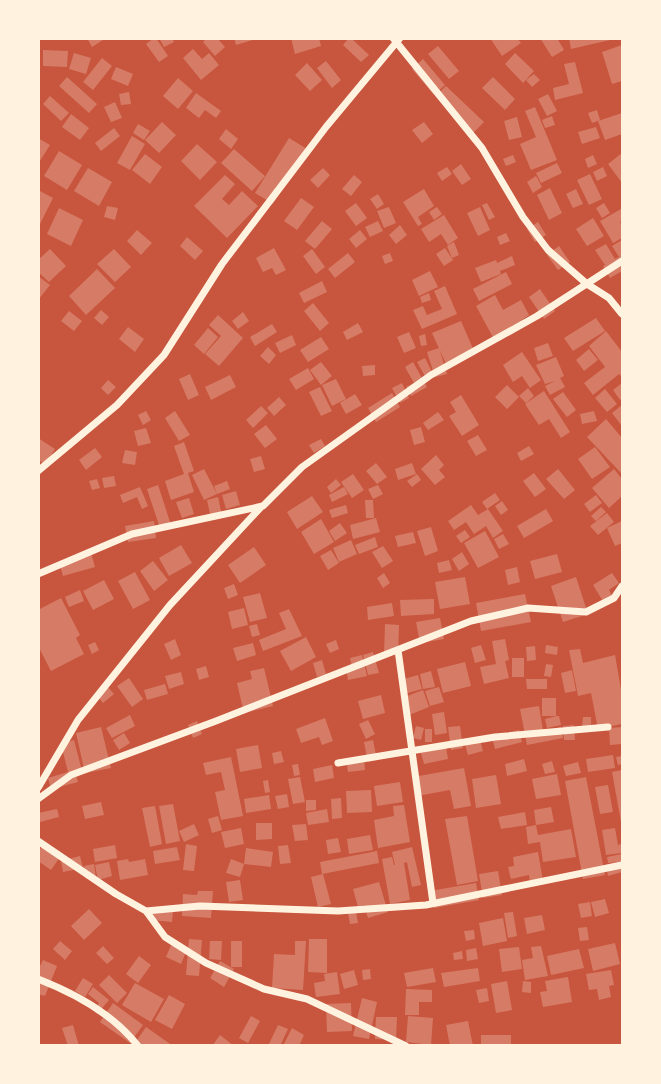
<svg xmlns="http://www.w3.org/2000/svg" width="661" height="1084" font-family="'IBM Plex Sans',sans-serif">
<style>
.building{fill:#d67c66}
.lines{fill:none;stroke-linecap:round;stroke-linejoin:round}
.minor{stroke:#fff3e0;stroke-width:7}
</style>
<rect width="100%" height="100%" fill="#c8553d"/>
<path class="building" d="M 87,38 L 106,38 L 92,47 Z
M 154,38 L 156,38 L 168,56 L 159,62 L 146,44 Z
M 159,38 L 172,38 L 174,42 L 164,47 Z
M 207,38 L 217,38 L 225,47 L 215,56 L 203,42 Z
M 234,38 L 256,38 L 256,39 L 236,45 Z
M 291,38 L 319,38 L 321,46 L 295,54 Z
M 349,38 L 351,38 L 369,55 L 361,62 L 343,45 Z
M 490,38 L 517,38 L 521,43 L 502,56 Z
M 540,38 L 557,38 L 564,50 L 552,57 Z
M 569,38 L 610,38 L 610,40 L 571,49 Z
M 622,45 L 622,81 L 612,84 L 602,52 Z
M 438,46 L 459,71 L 449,79 L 428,54 Z
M 193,49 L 202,59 L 209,53 L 219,65 L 201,80 L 183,58 Z
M 43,50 L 68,51 L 67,67 L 43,66 Z
M 74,53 L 91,58 L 86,74 L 69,69 Z
M 515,53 L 534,71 L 523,83 L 505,64 Z
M 102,58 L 112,66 L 93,90 L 83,82 Z
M 423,59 L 445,85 L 434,95 L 412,69 Z
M 326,61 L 341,80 L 332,88 L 317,68 Z
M 575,62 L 583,93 L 555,100 L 553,88 L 569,84 L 564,64 Z
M 307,63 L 322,80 L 310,91 L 295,75 Z
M 116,67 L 133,74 L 128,86 L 111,79 Z
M 534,74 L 540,80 L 532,87 L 526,80 Z
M 67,77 L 97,104 L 89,113 L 59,86 Z
M 493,77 L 515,99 L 505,110 L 482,88 Z
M 178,78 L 193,91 L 178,109 L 163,96 Z
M 446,86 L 484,122 L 473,133 L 435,96 Z
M 129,92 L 131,104 L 121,105 L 119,94 Z
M 196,93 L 221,111 L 216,118 L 205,110 L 199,118 L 186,108 Z
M 548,94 L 557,111 L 547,116 L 538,99 Z
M 50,96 L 69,113 L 61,121 L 43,104 Z
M 115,102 L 122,118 L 111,122 L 104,107 Z
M 535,107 L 557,160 L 531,170 L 520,144 L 536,137 L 525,111 Z
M 597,110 L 600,120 L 592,123 L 588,113 Z
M 622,113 L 622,134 L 605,140 L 598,121 Z
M 71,114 L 89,128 L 80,140 L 62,127 Z
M 552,116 L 555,125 L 545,128 L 542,120 Z
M 517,117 L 522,137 L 509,140 L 504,121 Z
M 162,122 L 176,135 L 159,153 L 145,140 Z
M 424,122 L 433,134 L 422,143 L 412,130 Z
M 138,124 L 150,131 L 144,140 L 133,133 Z
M 596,127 L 600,138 L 582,144 L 578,132 Z
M 114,128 L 120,136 L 101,151 L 95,143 Z
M 226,129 L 238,139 L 231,149 L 219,139 Z
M 132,136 L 145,144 L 130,170 L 117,163 Z
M 38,138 L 50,145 L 38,164 Z
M 289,138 L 307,149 L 273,204 L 255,193 Z
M 197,144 L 217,162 L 200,180 L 181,161 Z
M 234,149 L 265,176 L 252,191 L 221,163 Z
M 59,151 L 82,165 L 67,190 L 44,176 Z
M 622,153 L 622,183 L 608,164 Z
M 145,154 L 162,167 L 150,184 L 132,170 Z
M 513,155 L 516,162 L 506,166 L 503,159 Z
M 593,155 L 597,164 L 588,168 L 585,159 Z
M 557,163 L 562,173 L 541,183 L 536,173 Z
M 461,164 L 471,179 L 462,185 L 452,171 Z
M 447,167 L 452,174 L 442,181 L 437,173 Z
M 603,167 L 607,176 L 597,181 L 593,172 Z
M 88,168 L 112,182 L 99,206 L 74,191 Z
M 323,168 L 330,175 L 318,188 L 310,180 Z
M 590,174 L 602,199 L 589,205 L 577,180 Z
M 225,175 L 235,184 L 222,199 L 229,205 L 242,191 L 258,206 L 227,238 L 194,206 Z
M 354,175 L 362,182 L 351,196 L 342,189 Z
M 536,176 L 542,187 L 533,193 L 527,182 Z
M 550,188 L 562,213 L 549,220 L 537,195 Z
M 424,189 L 434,206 L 418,217 L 422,224 L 418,226 L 403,202 Z
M 576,189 L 583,204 L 573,208 L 566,194 Z
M 38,190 L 53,198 L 38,228 Z
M 378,194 L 384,204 L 377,209 L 370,199 Z
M 301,198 L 314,207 L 297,230 L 284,221 Z
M 356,203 L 367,218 L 356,226 L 345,211 Z
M 487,203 L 495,217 L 489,220 L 482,205 Z
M 604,203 L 610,213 L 602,218 L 596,208 Z
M 107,206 L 118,208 L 115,220 L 104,217 Z
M 389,207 L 396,223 L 384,228 L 377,211 Z
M 437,207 L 442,214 L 434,220 L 429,212 Z
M 480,207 L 490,230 L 478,236 L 467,213 Z
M 59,208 L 83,220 L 71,246 L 47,234 Z
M 621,209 L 622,220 L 620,222 L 622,226 L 622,238 L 613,243 L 600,221 Z
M 444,215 L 458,238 L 448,245 L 441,234 L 429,242 L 421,229 Z
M 593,218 L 604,236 L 587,246 L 576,229 Z
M 322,221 L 332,229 L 315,249 L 305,241 Z
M 378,221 L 383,231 L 370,237 L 365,227 Z
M 538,222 L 546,235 L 535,242 L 527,229 Z
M 400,225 L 407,235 L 396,244 L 389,235 Z
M 137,230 L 152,243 L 141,255 L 127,241 Z
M 360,230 L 367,239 L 356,248 L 349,239 Z
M 506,233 L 510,241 L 500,245 L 497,237 Z
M 187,237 L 203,251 L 195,260 L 180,246 Z
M 622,240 L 622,271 L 610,278 L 603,266 L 605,265 L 595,250 L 606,244 L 615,259 L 619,257 L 612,246 Z
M 454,242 L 459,255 L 452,258 L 447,246 Z
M 559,246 L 570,262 L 558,270 L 547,255 Z
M 274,248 L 286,270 L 276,275 L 272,268 L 263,272 L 256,258 Z
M 445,248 L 453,260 L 444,266 L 436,254 Z
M 50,249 L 66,266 L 49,282 L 38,272 L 38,260 Z
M 114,249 L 131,267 L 115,282 L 97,264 Z
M 312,249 L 325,267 L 316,274 L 303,256 Z
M 348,253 L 355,262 L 335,278 L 328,269 Z
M 390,253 L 393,261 L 385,264 L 382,256 Z
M 512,256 L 515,265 L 500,271 L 501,274 L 481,282 L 475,268 L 496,260 L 497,263 Z
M 97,269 L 115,288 L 86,315 L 69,296 Z
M 430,271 L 438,287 L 419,296 L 412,280 Z
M 506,272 L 512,284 L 479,301 L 473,289 Z
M 38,276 L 50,285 L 38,300 Z
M 322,281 L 327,292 L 304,303 L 299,293 Z
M 445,286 L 457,314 L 422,329 L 413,310 L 423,306 L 427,315 L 442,309 L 434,291 Z
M 540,289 L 555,311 L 544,319 L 529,297 Z
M 429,293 L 431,300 L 422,303 L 420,297 Z
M 495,295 L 503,310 L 521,300 L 529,315 L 522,320 L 525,325 L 495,341 L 476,306 Z
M 313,303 L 329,323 L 320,331 L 304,311 Z
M 101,310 L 109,317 L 102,325 L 94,318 Z
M 69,311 L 82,321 L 74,331 L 61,321 Z
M 243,312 L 249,321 L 238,329 L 232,321 Z
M 218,315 L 243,338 L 219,366 L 205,354 L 221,336 L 209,325 Z
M 596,318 L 605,331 L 573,351 L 564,338 Z
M 461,321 L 474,351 L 446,364 L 432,333 Z
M 358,323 L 363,332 L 347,340 L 343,332 Z
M 272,324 L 277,332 L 255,346 L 250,337 Z
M 128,327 L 144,339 L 135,352 L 119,339 Z
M 208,328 L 218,337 L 204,354 L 194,345 Z
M 606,331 L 622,352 L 622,375 L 621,376 L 619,374 L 593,395 L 584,383 L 605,367 L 589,346 Z
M 409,332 L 416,348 L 404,353 L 397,337 Z
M 425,334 L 427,345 L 421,346 L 419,336 Z
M 292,335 L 296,345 L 280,353 L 275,343 Z
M 321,337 L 329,349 L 308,362 L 300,350 Z
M 548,343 L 553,356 L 538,361 L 534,348 Z
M 268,347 L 276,355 L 269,364 L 260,356 Z
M 439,348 L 447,374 L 435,377 L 427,352 Z
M 589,349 L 598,360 L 584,371 L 576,360 Z
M 522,352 L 541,380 L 530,388 L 522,376 L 513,382 L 503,365 Z
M 556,357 L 564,376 L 560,378 L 565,387 L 550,395 L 545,386 L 555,381 L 545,384 L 536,365 Z
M 425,358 L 433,374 L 426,378 L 417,362 Z
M 321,362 L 332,376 L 321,385 L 310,370 Z
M 413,362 L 427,387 L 411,396 L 406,387 L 414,383 L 405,367 Z
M 375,365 L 375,375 L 363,376 L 362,366 Z
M 308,368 L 314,379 L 296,390 L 289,379 Z
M 190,374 L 199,395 L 188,400 L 179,379 Z
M 230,375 L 236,387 L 211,400 L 205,387 Z
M 336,379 L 346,399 L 332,406 L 322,385 Z
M 108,380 L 116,387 L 108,395 L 101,388 Z
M 402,383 L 409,398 L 400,403 L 392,388 Z
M 622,383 L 622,398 L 620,400 L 613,390 Z
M 507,385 L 519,397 L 507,409 L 495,397 Z
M 320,387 L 332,411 L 321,416 L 309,392 Z
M 528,388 L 534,396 L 526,403 L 519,396 Z
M 605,389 L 617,404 L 607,412 L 595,398 Z
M 544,391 L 570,432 L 561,438 L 549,419 L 539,425 L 525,404 Z
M 563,392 L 576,410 L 567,417 L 553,399 Z
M 392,393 L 400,407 L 376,422 L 368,408 Z
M 355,394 L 362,405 L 346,414 L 340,403 Z
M 461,395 L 479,425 L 462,436 L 449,416 L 456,412 L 450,402 Z
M 279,397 L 286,405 L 274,416 L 267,408 Z
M 622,405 L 622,426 L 612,413 Z
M 261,406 L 268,413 L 253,428 L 246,420 Z
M 146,411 L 151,420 L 143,425 L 138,415 Z
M 175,411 L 190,435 L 179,441 L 165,418 Z
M 594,411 L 597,421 L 582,424 L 580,414 Z
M 438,412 L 444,420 L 428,430 L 423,423 Z
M 606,419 L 622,438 L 622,474 L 587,437 Z
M 266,425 L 277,439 L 265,448 L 254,434 Z
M 421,427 L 425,442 L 414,445 L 410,430 Z
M 146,428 L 151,443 L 138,446 L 134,431 Z
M 478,435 L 487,450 L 476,456 L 467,441 Z
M 38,438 L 55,449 L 45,465 L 40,461 L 38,464 Z
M 321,439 L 325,446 L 314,453 L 309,445 Z
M 184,442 L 194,471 L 188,473 L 194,492 L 171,500 L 165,481 L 184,474 L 174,446 Z
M 529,446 L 534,454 L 521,461 L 517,453 Z
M 595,447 L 610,467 L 592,479 L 578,459 Z
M 95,448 L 102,457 L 86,470 L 79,460 Z
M 125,450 L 137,452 L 135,465 L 122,463 Z
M 436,455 L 444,465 L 439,470 L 445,477 L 435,485 L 421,469 Z
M 261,456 L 265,469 L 254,472 L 250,459 Z
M 376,463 L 387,477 L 377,484 L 366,471 Z
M 412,463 L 416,474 L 398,480 L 395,469 Z
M 204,469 L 217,494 L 204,500 L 192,475 Z
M 558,469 L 575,490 L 564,499 L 546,479 Z
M 614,469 L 622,479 L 622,499 L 621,497 L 609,508 L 592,488 Z
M 534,473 L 546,489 L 535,497 L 523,481 Z
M 353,474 L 364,490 L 352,498 L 341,482 Z
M 417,474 L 421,480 L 412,487 L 407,481 Z
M 114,476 L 116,486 L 104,488 L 102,478 Z
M 97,479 L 100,488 L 92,490 L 89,481 Z
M 336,479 L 341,485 L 331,493 L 327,487 Z
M 227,481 L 230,489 L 217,494 L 214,486 Z
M 158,485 L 172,528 L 161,531 L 147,489 Z
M 378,485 L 383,494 L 373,499 L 368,489 Z
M 140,487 L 148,506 L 142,509 L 137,497 L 123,503 L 120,495 Z
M 344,487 L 348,494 L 332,502 L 329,495 Z
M 236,491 L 240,505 L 226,509 L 222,495 Z
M 495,493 L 500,500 L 487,509 L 482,502 Z
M 596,495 L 602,503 L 590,512 L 584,504 Z
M 312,496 L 323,512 L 297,529 L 287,512 Z
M 218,497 L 222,515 L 211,518 L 207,500 Z
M 189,498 L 194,514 L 182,518 L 176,502 Z
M 365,500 L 373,500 L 374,518 L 366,518 Z
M 502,501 L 508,510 L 501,515 L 495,506 Z
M 346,505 L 348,513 L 332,518 L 329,510 Z
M 471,505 L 478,515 L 488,509 L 503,531 L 493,538 L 486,526 L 474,534 L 466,522 L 454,530 L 448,521 Z
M 601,507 L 606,512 L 596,521 L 591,516 Z
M 546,509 L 553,521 L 524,538 L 517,526 Z
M 607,513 L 614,522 L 598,535 L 590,526 Z
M 376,518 L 380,532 L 353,539 L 350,525 Z
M 321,519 L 334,542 L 314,554 L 301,532 Z
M 154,521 L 156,538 L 128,542 L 125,526 Z
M 622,521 L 622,543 L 615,546 L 607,528 Z
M 340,523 L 347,533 L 335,541 L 329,531 Z
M 431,527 L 438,551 L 425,556 L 417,531 Z
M 465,530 L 470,537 L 461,543 L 456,536 Z
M 485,531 L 490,540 L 488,541 L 490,540 L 499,557 L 478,568 L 464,543 Z
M 413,532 L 416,543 L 398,547 L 395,536 Z
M 503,534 L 509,544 L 499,549 L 494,539 Z
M 375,537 L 378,547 L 359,554 L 355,545 Z
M 351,540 L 357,554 L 339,562 L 333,548 Z
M 181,545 L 192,563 L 169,576 L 159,558 Z
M 383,546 L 393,561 L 382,568 L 372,552 Z
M 254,547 L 266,565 L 240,583 L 228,565 Z
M 331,550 L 339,563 L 328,570 L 320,556 Z
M 462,552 L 469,564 L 459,571 L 452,559 Z
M 91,553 L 95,567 L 63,576 L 59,562 Z
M 557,554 L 562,572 L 535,579 L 530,561 Z
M 449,560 L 452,570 L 439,573 L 437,563 Z
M 153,561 L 168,580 L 154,591 L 140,571 Z
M 517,567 L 520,582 L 508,585 L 505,570 Z
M 135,572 L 150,600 L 133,609 L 118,581 Z
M 384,573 L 390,583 L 383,588 L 377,578 Z
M 612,573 L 619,583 L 609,590 L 613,597 L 604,603 L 593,585 Z
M 465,577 L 470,604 L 440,609 L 435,582 Z
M 576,577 L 588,614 L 563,622 L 551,586 Z
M 104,580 L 114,599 L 93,610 L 83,591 Z
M 234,584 L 238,595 L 228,599 L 224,588 Z
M 80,590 L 84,601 L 69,607 L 65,597 Z
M 260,593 L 267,618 L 250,622 L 243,597 Z
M 525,594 L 531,622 L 481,631 L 476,603 Z
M 61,598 L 80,635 L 76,638 L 84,654 L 51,671 L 38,646 L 38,610 Z
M 434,599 L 434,614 L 401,616 L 400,600 Z
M 392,603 L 394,616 L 368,620 L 367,607 Z
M 244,608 L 248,625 L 232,629 L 228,612 Z
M 289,609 L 302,636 L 263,651 L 259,640 L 286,629 L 279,613 Z
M 440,618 L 444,639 L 420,643 L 416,622 Z
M 257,624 L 260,635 L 252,637 L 249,626 Z
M 385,624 L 399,625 L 398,655 L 384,655 Z
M 306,637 L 316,657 L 291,671 L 280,651 Z
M 175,639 L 181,655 L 171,660 L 164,644 Z
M 505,639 L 509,660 L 505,661 L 509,678 L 484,684 L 480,667 L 496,664 L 492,641 Z
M 336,640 L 339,649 L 330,653 L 326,644 Z
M 95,642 L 99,650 L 92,654 L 88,645 Z
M 253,643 L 256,655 L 237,661 L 233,648 Z
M 481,645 L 486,660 L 475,663 L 471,648 Z
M 546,645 L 558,647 L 557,655 L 545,653 Z
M 535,646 L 536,660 L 527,661 L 526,647 Z
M 580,649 L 583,663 L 615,655 L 622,695 L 622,724 L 598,729 L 591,693 L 578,696 L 569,650 Z
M 373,652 L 379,673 L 368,675 L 363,655 Z
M 362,655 L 367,676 L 348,680 L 346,669 L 352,668 L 350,658 Z
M 512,658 L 524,658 L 524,677 L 512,677 Z
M 322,660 L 326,674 L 317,677 L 313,663 Z
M 465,662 L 471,686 L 443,693 L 437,669 Z
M 546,664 L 553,665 L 551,677 L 544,676 Z
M 206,666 L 209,677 L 199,680 L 196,669 Z
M 264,668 L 273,706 L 244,713 L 237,683 L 252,679 L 250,671 Z
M 572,670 L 576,691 L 565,693 L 561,673 Z
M 431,671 L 435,687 L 423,689 L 420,674 Z
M 181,672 L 184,684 L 169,689 L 165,676 Z
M 418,675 L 422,689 L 404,694 L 400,680 Z
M 129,678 L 143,699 L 132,707 L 117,686 Z
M 526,679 L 547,679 L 547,689 L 527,689 Z
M 165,684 L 168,694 L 147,700 L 144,690 Z
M 107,686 L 114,694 L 103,703 L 96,694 Z
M 439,687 L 444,702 L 430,706 L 425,691 Z
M 423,690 L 429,707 L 409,715 L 402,698 Z
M 381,695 L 385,713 L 363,719 L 358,701 Z
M 542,698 L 556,698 L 556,716 L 542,716 Z
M 539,706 L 543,731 L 561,727 L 563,738 L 527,745 L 520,709 Z
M 444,712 L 447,733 L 435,735 L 432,714 Z
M 130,715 L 135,726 L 112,738 L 106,728 Z
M 557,716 L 559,716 L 561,725 L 547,728 L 545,719 Z
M 583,717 L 591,717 L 591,727 L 582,727 Z
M 325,718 L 333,741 L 322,745 L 319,737 L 301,743 L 296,729 Z
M 368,720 L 375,734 L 366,739 L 359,724 Z
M 197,721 L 202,734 L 193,738 L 188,725 Z
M 574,725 L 575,740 L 564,740 L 563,726 Z
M 416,726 L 424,728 L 421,740 L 413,738 Z
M 460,726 L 463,748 L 451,750 L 448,727 Z
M 101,727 L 111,768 L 85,773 L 76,733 Z
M 622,727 L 622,744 L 610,745 L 609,728 Z
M 425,729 L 432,729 L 432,742 L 425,742 Z
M 519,730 L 522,742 L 495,749 L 492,737 Z
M 124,733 L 130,743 L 119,750 L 113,740 Z
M 74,740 L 82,771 L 75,773 L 78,782 L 51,789 L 48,778 L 68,772 L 61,744 Z
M 373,740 L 377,760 L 368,762 L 364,742 Z
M 480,740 L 483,751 L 468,755 L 465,744 Z
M 258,745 L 262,768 L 240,772 L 236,749 Z
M 446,747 L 448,759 L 424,764 L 421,753 Z
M 281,751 L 284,762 L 274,764 L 272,753 Z
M 613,755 L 615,768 L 588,772 L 586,759 Z
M 622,756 L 622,764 L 618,765 L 616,757 Z
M 231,757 L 243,816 L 221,820 L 215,792 L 225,790 L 221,772 L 206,775 L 203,763 Z
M 364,757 L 365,770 L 348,772 L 346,759 Z
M 524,759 L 527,771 L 507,776 L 505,764 Z
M 552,761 L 555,772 L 545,774 L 542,764 Z
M 578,762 L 581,773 L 566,776 L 563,766 Z
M 298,764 L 300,775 L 294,776 L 292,765 Z
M 332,765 L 334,778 L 315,782 L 313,769 Z
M 464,768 L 471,806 L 454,809 L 450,790 L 417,796 L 413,777 Z
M 622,770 L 622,822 L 621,822 L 612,772 Z
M 557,774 L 561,795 L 536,799 L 532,779 Z
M 496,775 L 501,804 L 476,808 L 472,779 Z
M 300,777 L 305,802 L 293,804 L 288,779 Z
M 586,777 L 605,875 L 583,879 L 565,781 Z
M 268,780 L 270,792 L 265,793 L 263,781 Z
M 400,782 L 403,802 L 377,806 L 374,786 Z
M 608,785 L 613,812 L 600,814 L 595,787 Z
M 371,790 L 372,812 L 347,813 L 346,791 Z
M 287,794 L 289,807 L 278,809 L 275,796 Z
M 269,795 L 271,809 L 246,813 L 244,799 Z
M 341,798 L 342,818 L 332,819 L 331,799 Z
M 306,800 L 316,800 L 316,810 L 306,811 Z
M 101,802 L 104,815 L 85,819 L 82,806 Z
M 173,804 L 180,841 L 166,844 L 159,806 Z
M 404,805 L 410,842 L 378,848 L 374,820 L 394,816 L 393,806 Z
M 155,806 L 162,844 L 150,847 L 142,808 Z
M 551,807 L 554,822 L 536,825 L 534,810 Z
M 57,809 L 59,817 L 40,822 L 38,813 Z
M 327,809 L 329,822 L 308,825 L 306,813 Z
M 525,812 L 527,825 L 501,829 L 498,817 Z
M 218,816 L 222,830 L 212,833 L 208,819 Z
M 467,816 L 478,881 L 457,885 L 445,819 Z
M 256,823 L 272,823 L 272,839 L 256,840 Z
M 194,824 L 199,835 L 184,842 L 179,831 Z
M 306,824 L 308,840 L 295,841 L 292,825 Z
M 536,825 L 538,835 L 571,829 L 576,857 L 543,862 L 540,842 L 528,844 L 526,827 Z
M 241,828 L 244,844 L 225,848 L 221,832 Z
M 615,828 L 618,845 L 621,844 L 622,853 L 606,855 L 602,830 Z
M 370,835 L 373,850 L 349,854 L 347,839 Z
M 338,838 L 341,852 L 328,854 L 326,840 Z
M 186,844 L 197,846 L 194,871 L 183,870 Z
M 43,845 L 60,857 L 51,870 L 38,861 L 38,852 Z
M 115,845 L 117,858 L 95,862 L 93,849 Z
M 288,845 L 291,863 L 280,864 L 278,846 Z
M 177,847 L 180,860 L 155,864 L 153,851 Z
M 412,847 L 421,885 L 412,887 L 407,862 L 404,863 L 410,900 L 390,904 L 382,859 L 392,857 L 394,865 L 395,865 L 392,852 Z
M 246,848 L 273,852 L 271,867 L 244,864 Z
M 377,851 L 379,863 L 322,874 L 320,862 Z
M 538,852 L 543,881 L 530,884 L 529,875 L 511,879 L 508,867 L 514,866 L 513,857 Z
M 622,854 L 622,872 L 608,876 L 606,865 L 618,862 L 608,863 L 607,857 Z
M 80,856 L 83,868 L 63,872 L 61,861 Z
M 128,859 L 129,862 L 145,859 L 148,875 L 120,880 L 117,861 Z
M 231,859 L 244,864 L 240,877 L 226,873 Z
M 109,862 L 112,876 L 98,880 L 95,865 Z
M 94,864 L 96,878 L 86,879 L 84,866 Z
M 498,871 L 502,895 L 483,898 L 479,874 Z
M 323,874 L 331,904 L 318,907 L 311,877 Z
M 240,880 L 243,900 L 229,902 L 226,882 Z
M 379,882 L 388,912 L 368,918 L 364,905 L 358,907 L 353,889 Z
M 476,883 L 479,900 L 434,908 L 430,891 Z
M 198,891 L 213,891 L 211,918 L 182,916 L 183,894 L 197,895 Z
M 605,899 L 609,913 L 595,917 L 591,902 Z
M 590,902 L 592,916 L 581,918 L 578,904 Z
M 89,909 L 102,923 L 84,940 L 71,926 Z
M 152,909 L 173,911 L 172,922 L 151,920 Z
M 356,912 L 358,923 L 350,924 L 348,913 Z
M 513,912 L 517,936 L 508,938 L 504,913 Z
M 542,915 L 545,930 L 527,934 L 524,918 Z
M 503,918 L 507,941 L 483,946 L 479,923 Z
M 587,927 L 589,940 L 580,941 L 578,928 Z
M 474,930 L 475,939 L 466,941 L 464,931 Z
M 189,939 L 202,940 L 199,976 L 186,975 Z
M 309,939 L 327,939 L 327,973 L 308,972 Z
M 60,941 L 72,951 L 65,960 L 53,949 Z
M 210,941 L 222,941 L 221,960 L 209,959 Z
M 231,941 L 242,941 L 242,967 L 231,967 Z
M 295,941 L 306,941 L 303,990 L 272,988 L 274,954 L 295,955 Z
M 615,943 L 620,964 L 593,971 L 588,949 Z
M 171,945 L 186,952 L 181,964 L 166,957 Z
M 103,946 L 114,958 L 107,964 L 96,953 Z
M 541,946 L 548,976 L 525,980 L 522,960 L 533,958 L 531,947 Z
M 519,947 L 522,969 L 502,972 L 499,949 Z
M 476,948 L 478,959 L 467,961 L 466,950 Z
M 579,949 L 584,968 L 551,975 L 547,956 Z
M 462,951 L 463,959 L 454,960 L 453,953 Z
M 139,956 L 151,965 L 138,983 L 126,974 Z
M 43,960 L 57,966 L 45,996 L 38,994 L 38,970 Z
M 220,961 L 234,969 L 224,987 L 210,978 Z
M 433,968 L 436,982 L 407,987 L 404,973 Z
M 478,968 L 480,981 L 444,987 L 441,973 Z
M 370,969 L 371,979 L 363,980 L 362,970 Z
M 354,970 L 358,985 L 344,989 L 340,974 Z
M 611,970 L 614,985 L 609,986 L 611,997 L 599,1000 L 597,989 L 589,990 L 586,974 Z
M 337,972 L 340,994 L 316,997 L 314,983 L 325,981 L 324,974 Z
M 109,975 L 127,993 L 117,1003 L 99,985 Z
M 568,977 L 572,1002 L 543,1007 L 540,992 L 547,991 L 545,981 Z
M 83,978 L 93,984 L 85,997 L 75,991 Z
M 507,981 L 512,1010 L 496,1013 L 491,984 Z
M 523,981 L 531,982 L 531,993 L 522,992 Z
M 135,983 L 164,999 L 151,1022 L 122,1005 Z
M 93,987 L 109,1000 L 97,1014 L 94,1010 L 99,1003 L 88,994 Z
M 487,988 L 489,1001 L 479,1003 L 476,990 Z
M 406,989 L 432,990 L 432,1002 L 419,1002 L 419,1015 L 405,1015 Z
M 169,995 L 185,1004 L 172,1029 L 155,1020 Z
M 362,998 L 377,1002 L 369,1039 L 353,1036 Z
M 113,1003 L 143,1025 L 130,1043 L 100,1022 Z
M 351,1003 L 352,1031 L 327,1032 L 326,1004 Z
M 251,1016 L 260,1021 L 248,1043 L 239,1038 Z
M 408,1016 L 433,1018 L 431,1045 L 406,1042 Z
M 376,1017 L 397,1017 L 396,1040 L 375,1039 Z
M 468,1021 L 473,1046 L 450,1046 L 446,1025 Z
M 73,1025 L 79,1046 L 68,1046 L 62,1028 Z
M 278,1025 L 288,1029 L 280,1046 L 268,1046 Z
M 146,1027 L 173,1046 L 139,1046 L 135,1043 Z
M 292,1028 L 304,1035 L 299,1046 L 283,1046 Z
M 220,1035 L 234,1046 L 212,1046 Z
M 481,1035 L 511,1035 L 511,1046 L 481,1046 Z"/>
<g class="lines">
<path class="minor" d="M 393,38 L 482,148 L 523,217 L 548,250 L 587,284 L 609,298 L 622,314
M 38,471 L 117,405 L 164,355 L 222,264 L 326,127 L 400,38
M 38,574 L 132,534 L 263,506 L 302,467 L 431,375 L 537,316 L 622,261
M 398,650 L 433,903
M 338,763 L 495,737 L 608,727
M 38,788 L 78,720 L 170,605 L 261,507
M 38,799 L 71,775 L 216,721 L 471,621 L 528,608 L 586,612 L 614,598 L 622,586
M 38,841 L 116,894 L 146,911 L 200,906 L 338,911 L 426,905 L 622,865
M 146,911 L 165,937 L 206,963 L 264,989 L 307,999 L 406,1046
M 38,979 C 74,993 114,1015 138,1046"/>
</g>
<rect width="661" height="1084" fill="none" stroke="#fff3e0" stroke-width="80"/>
</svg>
